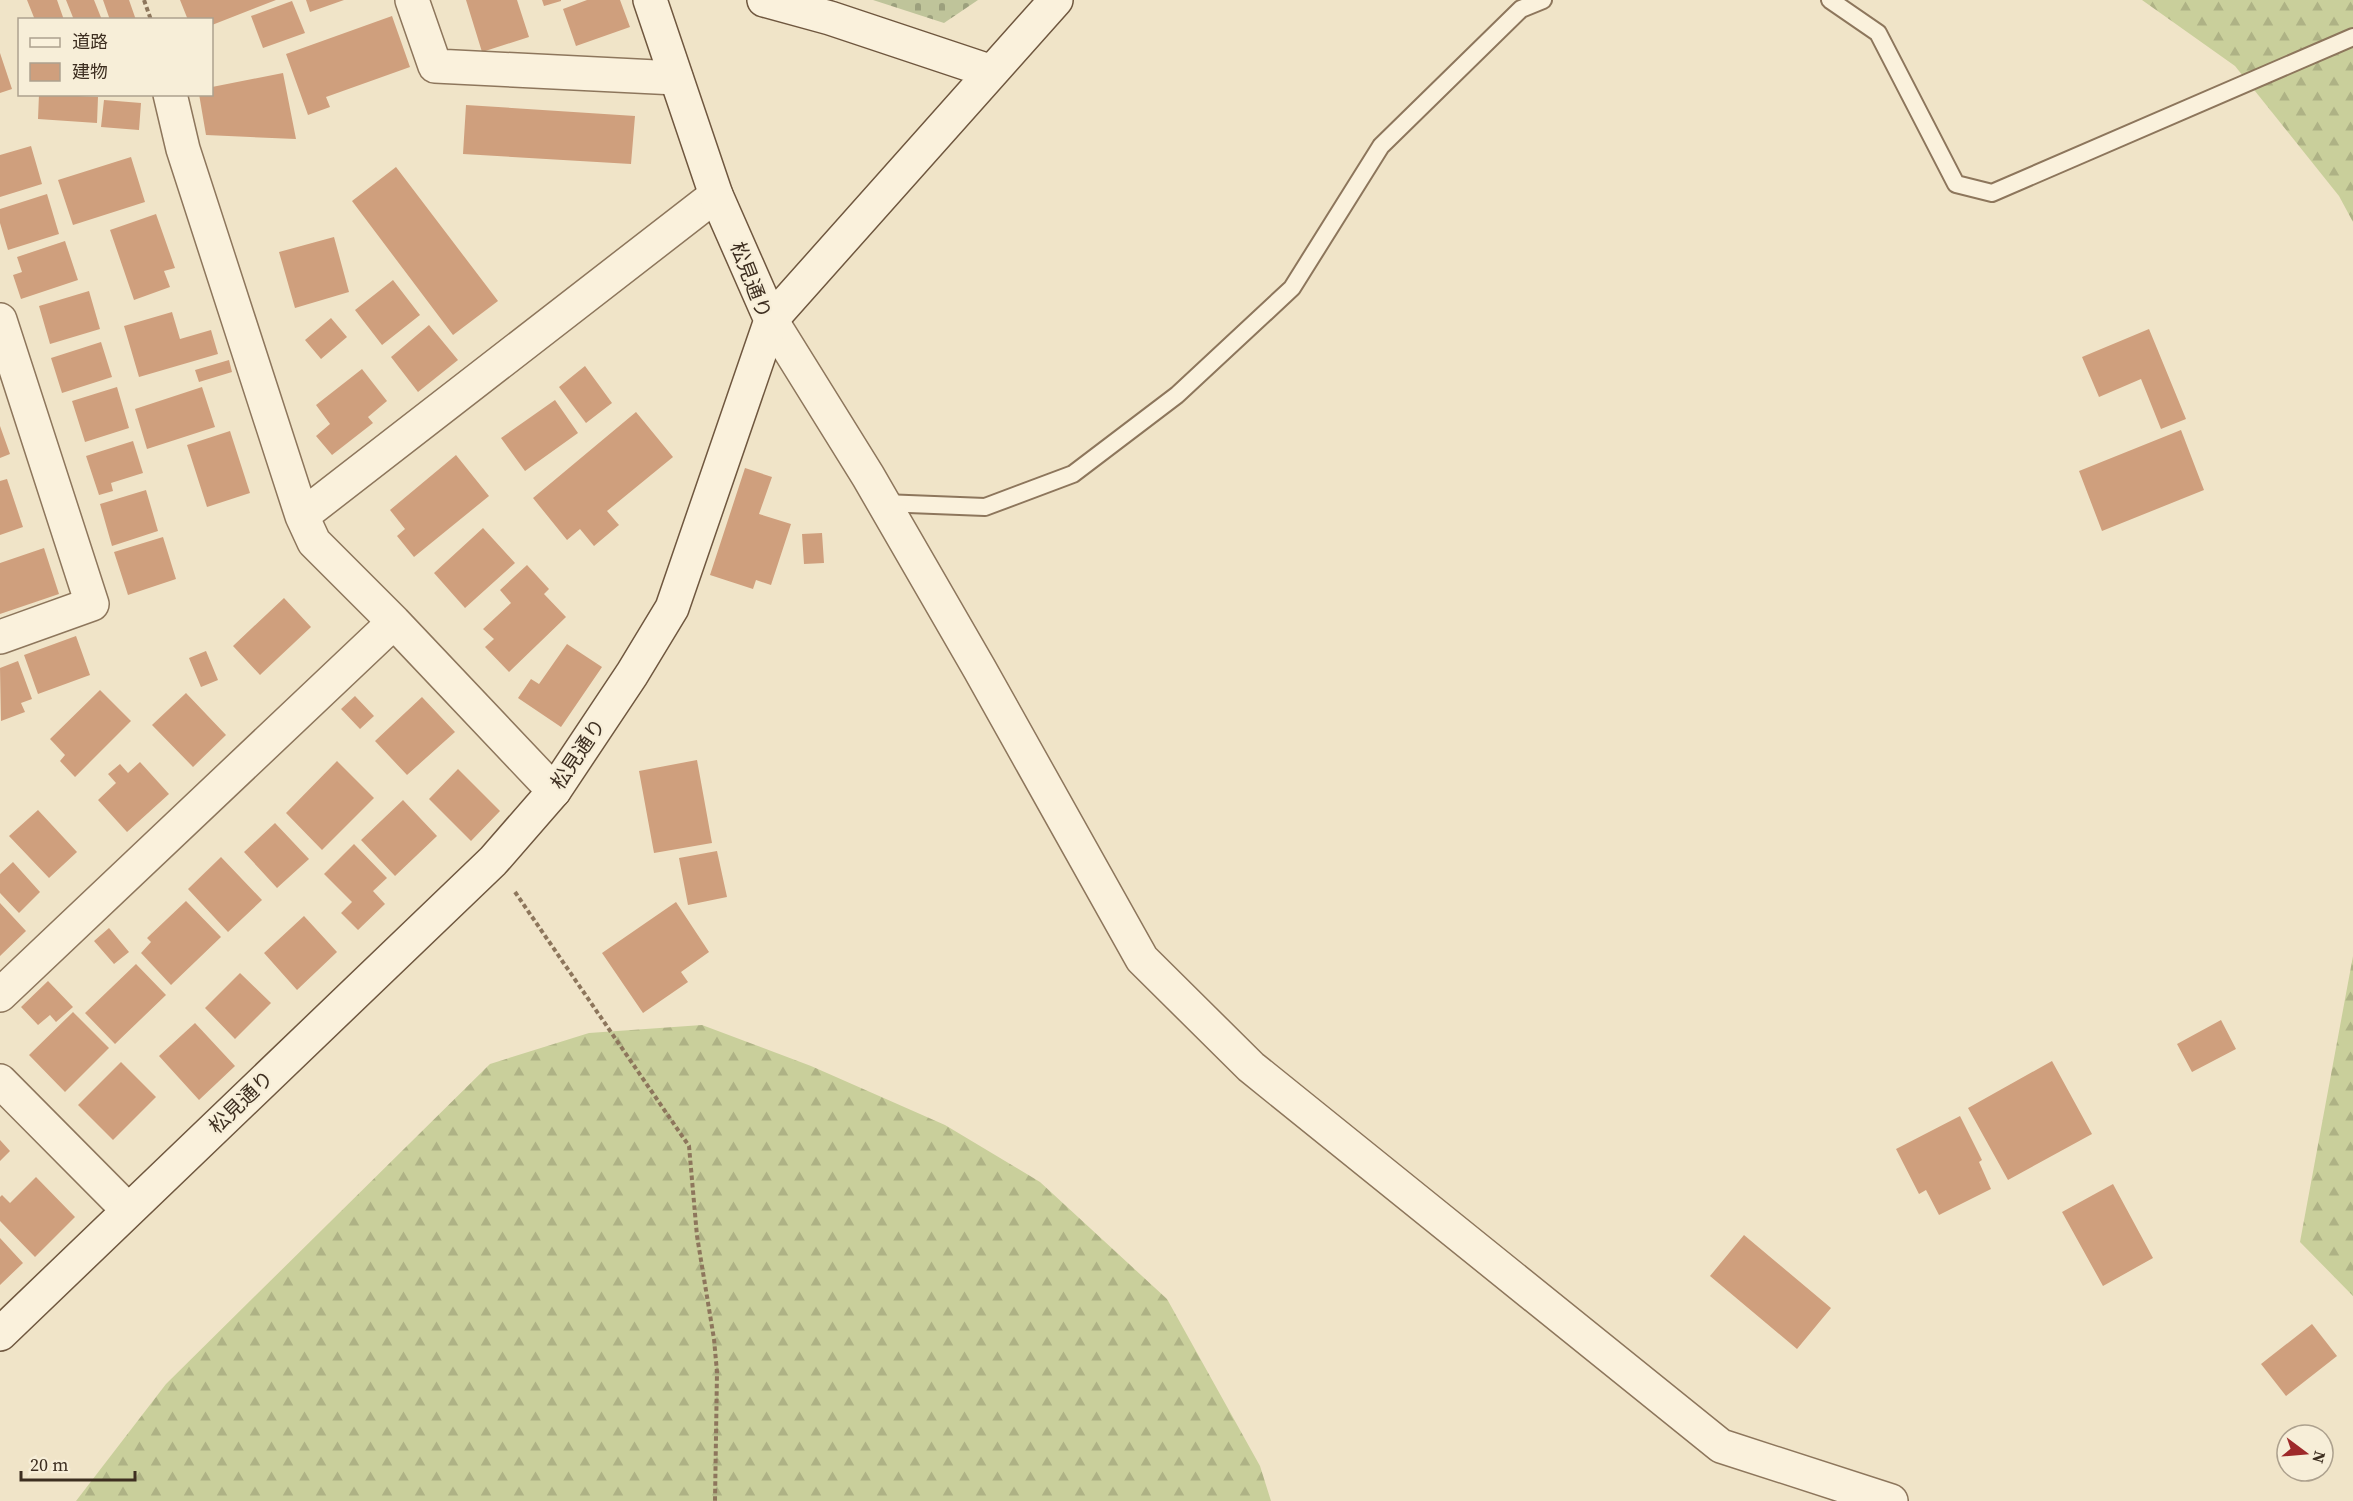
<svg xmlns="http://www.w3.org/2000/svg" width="2353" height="1501" font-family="'Source Serif 4','Noto Sans JP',serif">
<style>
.forest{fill:url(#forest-firs)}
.cemetery{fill:url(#cemetery-stones)}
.building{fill:#cf9f7d}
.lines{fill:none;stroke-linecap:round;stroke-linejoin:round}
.lane-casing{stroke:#8d765c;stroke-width:20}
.street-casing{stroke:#8d765c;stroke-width:36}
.secondary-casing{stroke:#6f573f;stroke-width:36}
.path{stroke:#8d765c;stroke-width:4;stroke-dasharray:4.5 3;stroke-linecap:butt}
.lane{stroke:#faf1dc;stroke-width:16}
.street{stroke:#faf1dc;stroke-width:33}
.secondary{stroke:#faf1dc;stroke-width:33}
.labels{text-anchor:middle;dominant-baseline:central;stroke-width:4.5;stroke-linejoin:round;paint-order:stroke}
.street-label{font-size:20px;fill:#3d2e20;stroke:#f7eed8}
</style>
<defs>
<pattern id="forest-firs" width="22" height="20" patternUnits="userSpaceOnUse" patternTransform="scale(1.5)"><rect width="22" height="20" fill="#c9cf9b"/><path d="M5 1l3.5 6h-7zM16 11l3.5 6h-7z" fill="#aeb285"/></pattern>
<pattern id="cemetery-stones" width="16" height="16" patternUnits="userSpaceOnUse" patternTransform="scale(1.5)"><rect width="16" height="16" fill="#bfc49a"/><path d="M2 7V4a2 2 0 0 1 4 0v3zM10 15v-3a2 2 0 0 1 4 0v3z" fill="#9ca07d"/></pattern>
</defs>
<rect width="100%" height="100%" fill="#f0e4c8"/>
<path class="forest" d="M 2142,0 L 2353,0 L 2353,222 L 2339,196 L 2235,66 Z
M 2353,956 L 2353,1296 L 2300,1242 Z
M 702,1025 L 811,1066 L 945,1125 L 1040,1182 L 1167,1299 L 1260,1466 L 1271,1501 L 76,1501 L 166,1384 L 490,1064 L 589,1033 Z"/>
<path class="cemetery" d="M 873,0 L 978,0 L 944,23 Z"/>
<path class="building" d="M 27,0 L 57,0 L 64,20 L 35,20 Z
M 66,0 L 94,0 L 102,20 L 74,20 Z
M 103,0 L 129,0 L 136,20 L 110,20 Z
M 180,0 L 276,0 L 212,25 L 212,20 L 188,20 Z
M 306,0 L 344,0 L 310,12 Z
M 466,0 L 517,0 L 529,37 L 482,52 Z
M 542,0 L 561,0 L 561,1 L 544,6 Z
M 587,0 L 620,0 L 630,27 L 576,46 L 563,9 Z
M 292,1 L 305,33 L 263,48 L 251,16 Z
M 392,16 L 410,67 L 326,97 L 330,107 L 308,115 L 286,54 Z
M 0,53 L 12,89 L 0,93 Z
M 283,73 L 296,139 L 206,135 L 199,94 L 212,94 L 212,87 Z
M 39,94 L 98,97 L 97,123 L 38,119 Z
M 104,100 L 141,103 L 139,130 L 101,127 Z
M 466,105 L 635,116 L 631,164 L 463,154 Z
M 31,146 L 42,184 L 0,197 L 0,155 Z
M 131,157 L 145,202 L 73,225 L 58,180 Z
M 396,167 L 498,301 L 453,335 L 352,201 Z
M 47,194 L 59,234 L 8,250 L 0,223 L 0,209 Z
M 156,214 L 175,268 L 164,271 L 170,287 L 134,300 L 110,230 Z
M 334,237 L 349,292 L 295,308 L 279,252 Z
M 65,241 L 78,280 L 21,299 L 13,275 L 22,272 L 17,257 Z
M 393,280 L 420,315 L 382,345 L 355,310 Z
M 89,291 L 100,329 L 50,344 L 39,306 Z
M 172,312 L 180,339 L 211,330 L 218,354 L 139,377 L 124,326 Z
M 331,318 L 347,337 L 321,359 L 305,340 Z
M 429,325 L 458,360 L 418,392 L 391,357 Z
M 2149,329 L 2186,419 L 2161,429 L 2141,379 L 2099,397 L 2082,357 Z
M 101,342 L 112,377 L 62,393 L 51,358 Z
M 229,360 L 232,372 L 199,382 L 195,370 Z
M 585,366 L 612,403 L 586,423 L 559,387 Z
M 362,369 L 387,401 L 368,417 L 373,423 L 332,455 L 316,436 L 330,424 L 316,405 Z
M 117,387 L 129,428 L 85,442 L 72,401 Z
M 202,387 L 215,427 L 147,449 L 135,409 Z
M 555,400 L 578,433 L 525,471 L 501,438 Z
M 636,412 L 673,457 L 607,511 L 619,525 L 594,546 L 580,529 L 567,540 L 533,498 Z
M 0,426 L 10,454 L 0,458 Z
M 2181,430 L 2204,490 L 2102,531 L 2079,471 Z
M 230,431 L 250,493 L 207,507 L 187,445 Z
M 133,441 L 143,473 L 111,483 L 113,491 L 99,495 L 86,456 Z
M 456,455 L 489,496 L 414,557 L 397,536 L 405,529 L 390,510 Z
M 745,468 L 772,477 L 759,514 L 791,524 L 771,585 L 756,580 L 753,589 L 710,575 Z
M 7,479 L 23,527 L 0,535 L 0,481 Z
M 146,490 L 158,531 L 112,546 L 100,504 Z
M 483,528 L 515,563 L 465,608 L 434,573 Z
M 822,533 L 824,563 L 804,564 L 802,534 Z
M 163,537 L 176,579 L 128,595 L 114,552 Z
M 44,548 L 59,594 L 0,614 L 0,563 Z
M 527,565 L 549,589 L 544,594 L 566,617 L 509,672 L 485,647 L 494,639 L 483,629 L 511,603 L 500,590 Z
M 284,598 L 311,627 L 260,675 L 233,646 Z
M 76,636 L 90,675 L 38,694 L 24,655 Z
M 567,644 L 602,667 L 561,727 L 518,698 L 531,679 L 539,684 Z
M 206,651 L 218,680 L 201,687 L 189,658 Z
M 18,661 L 32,699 L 21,703 L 25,712 L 1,721 L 0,668 Z
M 100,690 L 131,721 L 75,777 L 60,761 L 65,755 L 50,739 Z
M 186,693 L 226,735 L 193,767 L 152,725 Z
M 355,696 L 374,716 L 360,729 L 341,709 Z
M 422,697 L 455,732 L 407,775 L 375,741 Z
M 697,760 L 712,843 L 654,853 L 639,771 Z
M 337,761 L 374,798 L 322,850 L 286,813 Z
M 140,762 L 169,794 L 127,832 L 98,800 L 116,783 L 108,774 L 120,764 L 128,773 Z
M 458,769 L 500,811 L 471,841 L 429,799 Z
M 403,800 L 437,836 L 395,876 L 361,840 Z
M 38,810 L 77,852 L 49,878 L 9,836 Z
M 275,823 L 309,859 L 277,888 L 244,852 Z
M 354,844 L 387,878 L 373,891 L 385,904 L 358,930 L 341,913 L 352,902 L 324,874 Z
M 717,851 L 727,897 L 688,905 L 679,858 Z
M 221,857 L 262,900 L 228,932 L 188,889 Z
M 13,862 L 40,892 L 19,913 L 0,893 L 0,874 Z
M 186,901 L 221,937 L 171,985 L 141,953 L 151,942 L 147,938 Z
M 676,902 L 709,952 L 681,972 L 688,982 L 643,1013 L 602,953 Z
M 0,903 L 26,931 L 0,956 Z
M 304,916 L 337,952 L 297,990 L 264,953 Z
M 109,928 L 129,952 L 114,964 L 94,941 Z
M 136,964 L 166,995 L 115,1044 L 85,1013 Z
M 240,973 L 271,1003 L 235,1039 L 205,1008 Z
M 48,981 L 73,1007 L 56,1022 L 50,1015 L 38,1025 L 21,1007 Z
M 73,1012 L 109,1048 L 65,1092 L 29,1055 Z
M 2221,1020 L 2236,1049 L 2192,1072 L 2177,1044 Z
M 195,1023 L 235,1066 L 199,1100 L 159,1056 Z
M 2052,1061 L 2092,1134 L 2008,1180 L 1968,1108 Z
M 121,1062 L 156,1097 L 113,1140 L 78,1105 Z
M 1960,1116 L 1982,1160 L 1979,1162 L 1991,1189 L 1939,1215 L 1926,1190 L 1919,1194 L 1896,1149 Z
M 0,1140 L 10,1151 L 0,1161 Z
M 36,1177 L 75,1217 L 35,1257 L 0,1221 L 0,1197 L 2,1195 L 10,1203 Z
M 2113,1184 L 2153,1258 L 2103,1286 L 2062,1212 Z
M 1744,1235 L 1831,1308 L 1797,1349 L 1710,1276 Z
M 0,1238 L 23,1263 L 0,1285 Z
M 2312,1324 L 2337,1356 L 2286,1396 L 2261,1364 Z"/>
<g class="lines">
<defs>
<path id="lane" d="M 1830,0 L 1878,33 L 1956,184 L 1992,193 L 2353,37
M 883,503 L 985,507 L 1073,474 L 1177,395 L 1292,288 L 1381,146 L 1521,9 L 1543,0"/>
<path id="street" d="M 412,0 L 435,66 L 676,78
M 170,94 L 183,149 L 302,516 L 314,542 L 394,622 L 554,791
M 0,320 L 92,604 L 0,637
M 771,320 L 868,476 L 979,668 L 1142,959 L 1251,1067 L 1721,1446 L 1891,1501
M 302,516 L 716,195
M 0,995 L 394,622
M 0,1081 L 128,1210"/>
<path id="secondary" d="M 764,0 L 830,18 L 992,72
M 771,320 L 1056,0
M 0,1334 L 493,861 L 554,791 L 632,674 L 672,608 L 771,320 L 716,195 L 650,0"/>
</defs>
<use href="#lane" class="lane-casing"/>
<use href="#street" class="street-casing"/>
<use href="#secondary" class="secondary-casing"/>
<path class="path" d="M 144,0 L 151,20
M 515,892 L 689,1146 L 697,1236 L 714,1339 L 717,1372 L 715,1501"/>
<use href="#lane" class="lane"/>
<use href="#street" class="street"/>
<use href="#secondary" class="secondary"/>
</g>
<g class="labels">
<g class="street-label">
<text transform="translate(751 280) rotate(69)">松見通り</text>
<text transform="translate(578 754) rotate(-56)">松見通り</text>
<text transform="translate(241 1102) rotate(-44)">松見通り</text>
</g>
</g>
<rect x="18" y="18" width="195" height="78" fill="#f7eed8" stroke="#ada18e" stroke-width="1.5"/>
<rect x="30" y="38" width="30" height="9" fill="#faf1dc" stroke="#ada18e" stroke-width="1.5"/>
<text x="72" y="48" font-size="18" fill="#3d2e20">道路</text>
<rect x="30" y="63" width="30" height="18" fill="#cf9f7d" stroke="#ada18e" stroke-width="1.5"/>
<text x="72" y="78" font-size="18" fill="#3d2e20">建物</text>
<g transform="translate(2305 1453) rotate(106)"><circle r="28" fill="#f7eed8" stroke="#ada18e" stroke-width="1.5"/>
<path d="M0-4.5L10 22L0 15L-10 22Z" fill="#9e2a2b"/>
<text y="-9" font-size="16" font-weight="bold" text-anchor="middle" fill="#3d2e20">N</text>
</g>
<path d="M21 1471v9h114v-9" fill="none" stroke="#3d2e20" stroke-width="3"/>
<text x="30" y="1471" font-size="18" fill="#3d2e20" stroke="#f7eed8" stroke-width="4.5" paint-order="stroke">20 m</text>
</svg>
